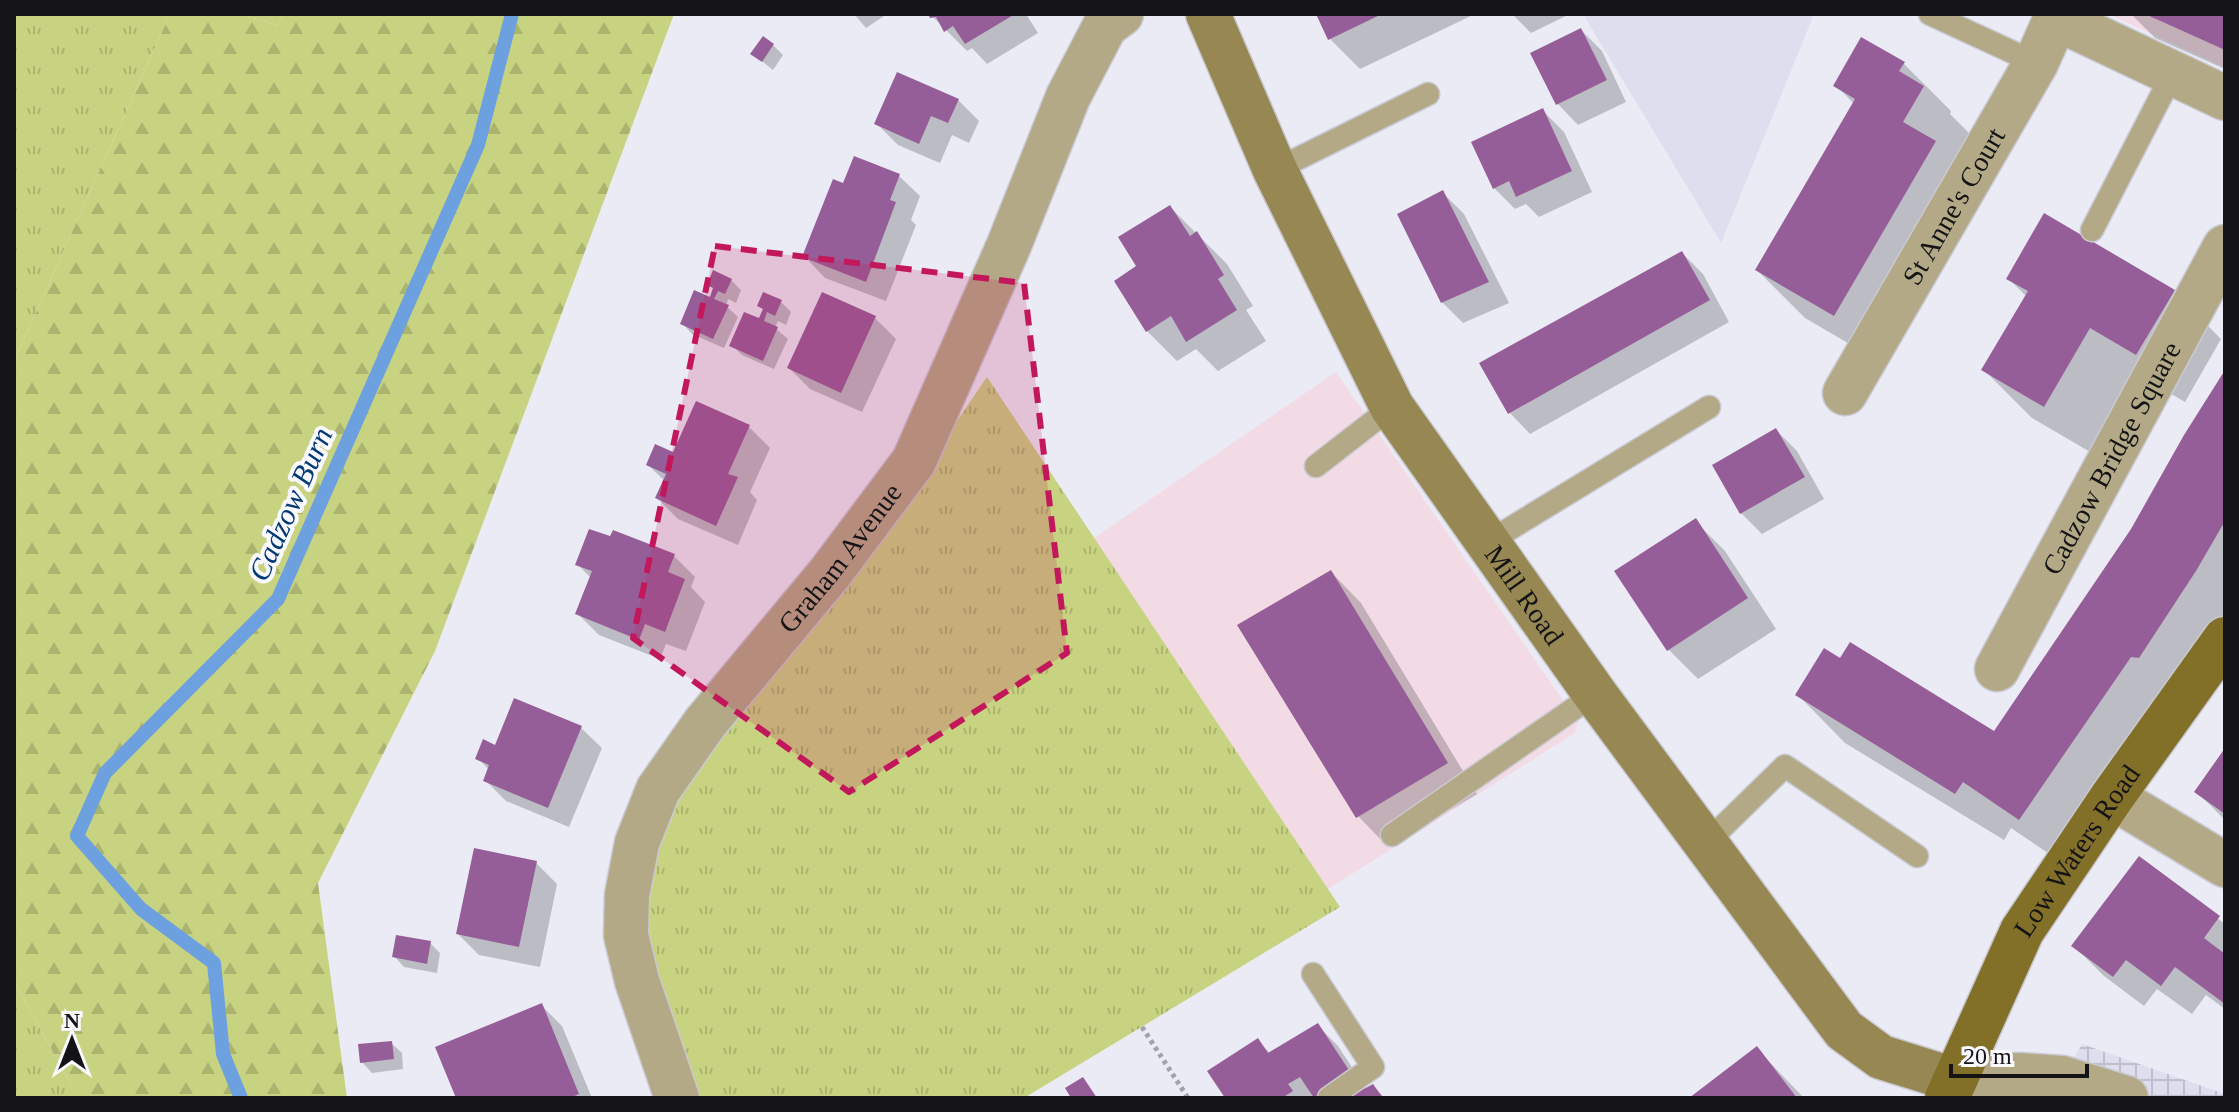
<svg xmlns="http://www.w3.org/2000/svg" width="2239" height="1112" font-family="'Times New Roman',serif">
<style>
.commercial{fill:#f3dbe5}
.industrial{fill:url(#industrial-grid)}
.built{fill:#dedeef}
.grass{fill:url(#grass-tufts)}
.forest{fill:url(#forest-firs)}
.shadow{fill:#0003}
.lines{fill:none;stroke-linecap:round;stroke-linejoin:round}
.stream{stroke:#6da0df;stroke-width:14}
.building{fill:#965e99}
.lane-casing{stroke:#c9c9d1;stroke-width:25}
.street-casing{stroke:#c9c9d1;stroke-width:47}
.secondary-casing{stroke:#c9c9d1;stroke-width:47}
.primary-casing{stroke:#c9c9d1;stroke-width:47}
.path{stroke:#a2a2aa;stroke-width:5;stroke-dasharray:4 4;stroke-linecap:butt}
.lane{stroke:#b3a986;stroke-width:22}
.street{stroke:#b3a986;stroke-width:44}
.secondary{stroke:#978752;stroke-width:44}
.primary{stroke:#826f28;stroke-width:44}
.marked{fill:#c2185b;fill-opacity:0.2;stroke:#c2185b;stroke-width:6;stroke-dasharray:16 10;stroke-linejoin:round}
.labels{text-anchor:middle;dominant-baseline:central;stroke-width:8;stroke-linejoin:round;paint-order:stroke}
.street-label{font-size:28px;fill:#141417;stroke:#f9f9ff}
.water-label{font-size:30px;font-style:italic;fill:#023a73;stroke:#f9f9ff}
</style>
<defs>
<pattern id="industrial-grid" width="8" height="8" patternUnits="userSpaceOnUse" patternTransform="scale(2)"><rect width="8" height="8" fill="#dedeef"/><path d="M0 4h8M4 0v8" fill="none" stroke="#bebecc"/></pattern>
<pattern id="grass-tufts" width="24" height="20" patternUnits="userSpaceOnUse" patternTransform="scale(2)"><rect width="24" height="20" fill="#c8d381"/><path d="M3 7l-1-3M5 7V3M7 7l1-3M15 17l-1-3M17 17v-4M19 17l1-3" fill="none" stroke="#abb46f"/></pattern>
<pattern id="forest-firs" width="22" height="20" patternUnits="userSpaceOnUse" patternTransform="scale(2)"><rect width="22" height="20" fill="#c8d381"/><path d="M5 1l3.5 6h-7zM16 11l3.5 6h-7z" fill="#abb46f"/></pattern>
</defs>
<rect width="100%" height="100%" fill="#ebebf5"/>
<path class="commercial" d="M 2108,14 L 2225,14 L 2225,67 Z
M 1336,372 L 1578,722 L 1575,733 L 1328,889 L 1094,538 Z"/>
<path class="industrial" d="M 2082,1044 L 2225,1094 L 2225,1098 L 2050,1098 Z"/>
<path class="built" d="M 1583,14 L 1814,14 L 1721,243 Z"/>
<path class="grass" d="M 14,14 L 170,14 L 14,361 Z
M 239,14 L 283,14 L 277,25 Z
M 987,377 L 1340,907 L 1024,1098 L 701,1098 L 661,996 L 644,931 L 643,891 L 664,830 L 693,774 L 729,721 L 862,560 Z
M 14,981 L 75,1092 L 75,1098 L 14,1098 Z"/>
<path class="forest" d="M 170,14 L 239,14 L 277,25 L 283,14 L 674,14 L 435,651 L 318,883 L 347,1098 L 75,1098 L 75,1092 L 14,981 L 14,361 Z"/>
<path class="shadow" d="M 854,14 L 883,14 L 884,16 L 866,28 Z
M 930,14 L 1026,14 L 1038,33 L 987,64 L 972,48 L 967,51 Z
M 1318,14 L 1475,14 L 1360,69 L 1330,39 Z
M 1512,14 L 1570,14 L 1531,33 Z
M 2131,14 L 2225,14 L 2225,69 L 2155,38 Z
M 1581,30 L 1602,51 L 1626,102 L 1578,125 L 1558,104 Z
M 773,45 L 783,55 L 773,70 L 753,54 Z
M 1903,63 L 1951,111 L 1950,114 L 1971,135 L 1882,363 L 1805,318 L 1757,270 L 1854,104 L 1836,85 Z
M 958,100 L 979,121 L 969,143 L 952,135 L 940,163 L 898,145 L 877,124 Z
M 1543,111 L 1564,132 L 1592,192 L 1539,217 L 1526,204 L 1515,209 L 1494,188 Z
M 899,176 L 920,196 L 911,220 L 916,225 L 886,301 L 825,278 L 805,257 L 845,185 Z
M 1443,193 L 1464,214 L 1509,303 L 1463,323 L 1442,302 Z
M 1170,207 L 1227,264 L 1253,306 L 1246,310 L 1266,341 L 1218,371 L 1196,349 L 1177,361 L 1147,331 Z
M 1682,253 L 1703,274 L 1729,322 L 1530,434 L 1510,413 Z
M 2008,278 L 2173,291 L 2221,339 L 2185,402 L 2139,375 L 2092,453 L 2032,418 L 1984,370 L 2027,297 Z
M 731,280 L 741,290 L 736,303 L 728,299 L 726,306 L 738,317 L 724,348 L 692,334 L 682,323 L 711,299 L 715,289 Z
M 781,302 L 791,312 L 786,325 L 778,321 L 775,328 L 788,339 L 774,369 L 742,355 L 732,345 L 760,321 L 765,311 L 759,306 Z
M 875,318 L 896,339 L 862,412 L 810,389 L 789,368 Z
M 2225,374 L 2225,647 L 2067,866 L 2011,828 L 2004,840 L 1845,743 L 1798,695 L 1841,661 L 1995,734 L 2133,530 Z
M 749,427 L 770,448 L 750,492 L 757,500 L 738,545 L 678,519 L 657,498 L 665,481 L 648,465 Z
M 1776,430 L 1797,451 L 1824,499 L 1762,534 L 1741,513 Z
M 1695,521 L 1725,551 L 1776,629 L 1698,679 L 1668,649 Z
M 674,556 L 695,577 L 691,587 L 705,602 L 686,651 L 666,644 L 660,659 L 599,635 L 578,614 L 592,579 L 577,564 Z
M 1331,572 L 1361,603 L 1477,794 L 1388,847 L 1358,816 Z
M 581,728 L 602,748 L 569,827 L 506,801 L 485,780 L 489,770 L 478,758 L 496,747 Z
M 2225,752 L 2225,820 L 2197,792 Z
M 2140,859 L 2225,924 L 2225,1009 L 2206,995 L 2192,1014 L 2157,989 L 2144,1006 L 2104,976 L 2074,946 Z
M 536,863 L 557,884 L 540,967 L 479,955 L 458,934 Z
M 430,943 L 440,953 L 437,973 L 404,967 L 394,956 Z
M 541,1005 L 562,1026 L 592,1098 L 458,1098 Z
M 1317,1025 L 1338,1046 L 1367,1090 L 1373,1086 L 1385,1098 L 1227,1098 L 1258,1041 L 1271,1054 Z
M 391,1043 L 402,1053 L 403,1069 L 372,1073 L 362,1062 Z
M 1757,1049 L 1804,1098 L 1692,1098 Z"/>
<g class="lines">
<path class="stream" d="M 241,1098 L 223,1054 L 214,963 L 141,909 L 77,836 L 105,773 L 278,599 L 478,145 L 512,14"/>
</g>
<path class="building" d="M 928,14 L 1015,14 L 965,44 L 953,26 L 944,32 L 936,17 L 930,18 Z
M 1316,14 L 1382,14 L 1328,40 Z
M 2145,14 L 2225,14 L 2225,50 Z
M 1581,28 L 1607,80 L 1556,105 L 1530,53 Z
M 763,36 L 774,44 L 762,62 L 750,54 Z
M 1861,37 L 1905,62 L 1899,71 L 1924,86 L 1903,122 L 1936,141 L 1834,316 L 1755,270 L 1855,99 L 1833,86 Z
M 897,72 L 959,99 L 948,123 L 931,116 L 919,144 L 874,124 Z
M 1543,108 L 1572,171 L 1516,197 L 1509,181 L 1493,189 L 1471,142 Z
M 854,156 L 900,174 L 890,200 L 896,202 L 866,282 L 802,257 L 833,179 L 843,183 Z
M 1443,190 L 1489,282 L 1441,303 L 1397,214 Z
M 1170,205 L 1190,236 L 1197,231 L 1224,275 L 1218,279 L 1237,310 L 1186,342 L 1171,316 L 1146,332 L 1114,281 L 1136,266 L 1118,237 Z
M 2044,213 L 2175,290 L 2136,355 L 2090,328 L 2044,407 L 1981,370 L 2028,291 L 2006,279 Z
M 1682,251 L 1710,300 L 1508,414 L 1479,363 Z
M 713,270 L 732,279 L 725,294 L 718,291 L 714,299 L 729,305 L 713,339 L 680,324 L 694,290 L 710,297 L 713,288 L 707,285 Z
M 763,292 L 782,300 L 775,316 L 767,312 L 764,321 L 778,327 L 763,361 L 729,346 L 744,312 L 759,318 L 763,309 L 757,306 Z
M 822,292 L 876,316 L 841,393 L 787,368 Z
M 2225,370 L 2225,521 L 2196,571 L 2139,658 L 2131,657 L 2019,820 L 1963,782 L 1955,794 L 1795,695 L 1824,648 L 1840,658 L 1850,642 L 1994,731 L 2131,529 L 2184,435 Z
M 696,401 L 750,425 L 728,474 L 738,477 L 716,526 L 655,498 L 666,474 L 646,465 L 655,444 L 673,452 Z
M 1776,428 L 1805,477 L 1740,514 L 1712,465 Z
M 1696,518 L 1748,598 L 1667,651 L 1614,571 Z
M 589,529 L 610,536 L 613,530 L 675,554 L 668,572 L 685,579 L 665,632 L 645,624 L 639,640 L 575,614 L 592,571 L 575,565 Z
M 1331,570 L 1448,763 L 1356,818 L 1237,625 Z
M 514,698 L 582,726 L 548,808 L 483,781 L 489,765 L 475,759 L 483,739 L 495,745 Z
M 2225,748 L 2225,814 L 2194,792 Z
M 474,848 L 537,861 L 519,947 L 456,934 Z
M 2139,856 L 2220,916 L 2204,938 L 2225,954 L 2225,1004 L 2175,967 L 2161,986 L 2126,960 L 2113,977 L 2071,946 Z
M 396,935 L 431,941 L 427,964 L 392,957 Z
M 542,1003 L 579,1094 L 570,1098 L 456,1098 L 435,1047 Z
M 1318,1023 L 1362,1090 L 1373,1084 L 1383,1098 L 1314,1098 L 1300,1077 L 1288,1084 L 1293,1091 L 1282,1098 L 1225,1098 L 1207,1071 L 1258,1038 L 1268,1053 Z
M 392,1041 L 394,1059 L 360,1063 L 358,1044 Z
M 1757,1046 L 1797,1098 L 1689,1098 Z
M 1083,1077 L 1097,1098 L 1071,1098 L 1065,1088 Z"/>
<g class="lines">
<defs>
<path id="lane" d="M 1930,14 L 2036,63
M 1275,170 L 1428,94
M 2092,230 L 2173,73
M 1316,466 L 1392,407
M 1488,542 L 1709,407
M 1392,835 L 1595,694
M 1706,843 L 1785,766 L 1917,856
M 1313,974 L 1373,1067 L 1329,1098"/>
<g id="street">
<path id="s1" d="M 1845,393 L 2036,63 L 2056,18 L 2225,98"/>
<path id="s2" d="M 1997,669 L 2225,247"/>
<path d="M 2112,797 L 2225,865"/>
<path d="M 1955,1080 L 2019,1075 L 2062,1078 L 2126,1098"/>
<path id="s3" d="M 677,1098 L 637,981 L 626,935 L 627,895 L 637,843 L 658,790 L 705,723 L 830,573 L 914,461 L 1009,245 L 1068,97 L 1105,26 L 1121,14"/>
</g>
<g id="secondary">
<path id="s4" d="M 1208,14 L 1275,170 L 1392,407 L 1595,694 L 1844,1030 L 1881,1057 L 1955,1080"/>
</g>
<g id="primary">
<path id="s5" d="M 1947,1098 L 2022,931 L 2112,797 L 2225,639"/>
</g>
</defs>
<use href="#lane" class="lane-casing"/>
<use href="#street" class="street-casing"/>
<use href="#secondary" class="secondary-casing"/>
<use href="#primary" class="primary-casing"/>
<path class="path" d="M 1142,1027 L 1188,1098"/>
<use href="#lane" class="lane"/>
<use href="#street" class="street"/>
<use href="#secondary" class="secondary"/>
<use href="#primary" class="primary"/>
</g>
<path class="marked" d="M 715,246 L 1024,283 L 1067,653 L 849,792 L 633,638 Z"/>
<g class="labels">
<g class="street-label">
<text stroke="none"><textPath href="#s1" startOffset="216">St Anne's Court</textPath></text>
<text stroke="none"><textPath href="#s2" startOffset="240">Cadzow Bridge Square</textPath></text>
<text stroke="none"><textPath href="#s3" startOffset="616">Graham Avenue</textPath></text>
<text stroke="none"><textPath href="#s4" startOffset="664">Mill Road</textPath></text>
<text stroke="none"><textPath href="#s5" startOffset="280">Low Waters Road</textPath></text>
</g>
<g class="water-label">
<text transform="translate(290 504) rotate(-66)">Cadzow Burn</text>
</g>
</g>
<rect width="2239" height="1112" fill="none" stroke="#141417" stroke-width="32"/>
<g transform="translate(72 1040)" stroke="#f9f9ff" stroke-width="6" paint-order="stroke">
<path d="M0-6L14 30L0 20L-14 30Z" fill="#141417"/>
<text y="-12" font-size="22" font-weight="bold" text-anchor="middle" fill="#141417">N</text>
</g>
<path d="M1951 1064v12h136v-12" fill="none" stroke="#141417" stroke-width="4"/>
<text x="1963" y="1064" font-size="24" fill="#141417" stroke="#f9f9ff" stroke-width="6" paint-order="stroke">20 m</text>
</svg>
